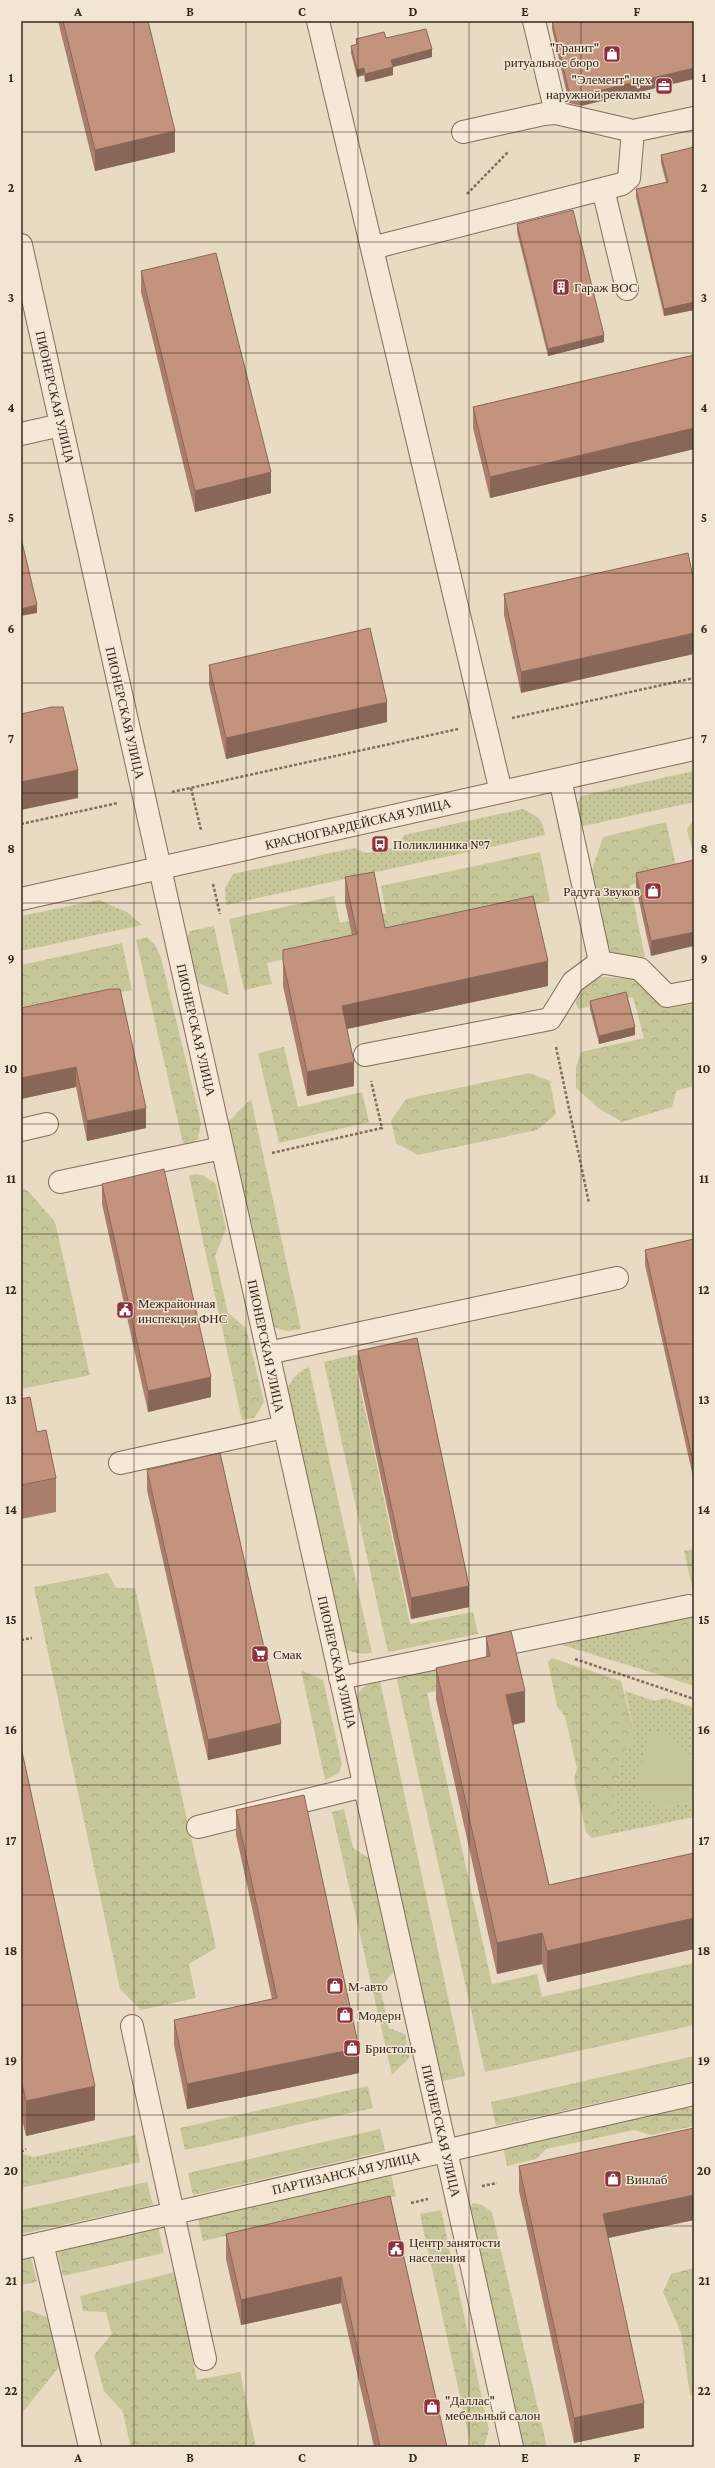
<svg xmlns="http://www.w3.org/2000/svg" width="715" height="2468" font-family="'Crimson Pro',serif">
<style>
.grass{fill:url(#grass-dots)}
.forest{fill:url(#forest-crowns)}
.green{fill:#c6c699}
.lines{fill:none;stroke-linecap:round;stroke-linejoin:round}
.minor-casing{stroke:#826c5c;stroke-width:24}
.path{stroke:#826c5c;stroke-width:2.5;stroke-dasharray:3 2;stroke-linecap:butt}
.minor{stroke:#f5e8d6;stroke-width:22}
.wall{fill:#a97e6c}
.shaded-wall{fill:#896758}
.building{fill:#c4937d;stroke:#896758}
.grid{fill:none;stroke:#33261f;stroke-width:1;stroke-opacity:0.55}
.labels{text-anchor:middle;dominant-baseline:central;stroke-width:3;stroke-linejoin:round;paint-order:stroke}
.poi-label{font-size:13px;fill:#33261f;stroke:#f2e5d2;text-anchor:start}
.street-label{font-size:13px;fill:#33261f;stroke:#f2e5d2}
.neatline{fill:none;stroke:#33261f;stroke-width:1.5}
.grid-label{font-size:13px;text-anchor:middle;font-weight:bold;fill:#33261f}
</style>
<defs>
<pattern id="grass-dots" width="8" height="8" patternUnits="userSpaceOnUse"><rect width="8" height="8" fill="#c6c699"/><path d="M2 2h.1M6 6h.1" fill="none" stroke="#abaa83" stroke-width="1.8" stroke-linecap="round"/></pattern>
<pattern id="forest-crowns" width="20" height="18" patternUnits="userSpaceOnUse"><rect width="20" height="18" fill="#c6c699"/><path d="M2 6a3 3 0 1 1 6 0M12 15a3 3 0 1 1 6 0" fill="none" stroke="#abaa83"/></pattern>
</defs>
<rect width="100%" height="100%" fill="#e9dac4"/>
<path class="grass" d="M 694,771 L 694,802 L 579,827 L 575,808 L 581,796 Z
M 523,809 C 537,816 543,819 545,835 L 226,905 L 225,888 L 233,874 L 354,848 L 366,853 L 397,847 L 404,835 Z
M 99,900 L 127,912 L 142,925 L 21,951 L 21,916 Z
M 412,1342 L 416,1358 L 356,1371 L 369,1428 L 340,1434 L 324,1362 Z
M 309,1367 L 326,1445 L 309,1451 L 302,1463 C 299,1450 286,1401 287,1392 C 289,1380 298,1372 309,1367 Z
M 641,1623 L 633,1641 L 647,1671 L 559,1644 L 557,1638 Z
M 625,1691 L 655,1701 L 665,1698 L 694,1708 L 694,1762 L 691,1755 L 677,1749 L 660,1731 L 663,1808 L 694,1802 L 694,1817 L 620,1832 L 614,1796 L 621,1762 L 635,1734 Z
M 107,2141 L 80,2160 L 21,2171 L 21,2153 L 33,2157 Z"/>
<path class="forest" d="M 694,820 L 694,857 L 687,829 Z
M 666,822 L 678,874 L 630,885 L 645,957 L 609,956 L 591,873 L 603,837 Z
M 540,852 L 550,901 L 267,963 L 272,984 L 244,990 L 229,919 L 334,896 L 340,923 L 386,913 L 381,886 Z
M 214,926 L 229,995 L 195,982 L 185,940 L 190,931 Z
M 147,937 L 155,945 L 161,958 L 201,1123 L 198,1139 L 184,1147 L 136,940 Z
M 122,943 L 132,990 L 24,1013 L 21,998 L 21,965 Z
M 600,977 L 638,979 L 669,1008 L 694,1004 L 694,1086 L 676,1091 L 672,1107 L 622,1122 L 598,1108 L 576,1088 L 576,1067 L 581,1052 L 644,1038 L 633,997 L 578,1009 L 574,995 Z
M 284,1047 L 298,1107 L 362,1092 L 369,1122 L 279,1143 L 258,1053 Z
M 529,1073 L 550,1081 L 556,1114 L 537,1130 L 418,1155 L 396,1143 L 391,1121 L 406,1099 Z
M 251,1099 L 301,1329 L 287,1331 L 274,1327 L 268,1316 L 228,1122 Z
M 195,1174 L 204,1176 L 216,1184 L 226,1229 L 215,1256 L 228,1313 L 246,1328 L 264,1402 L 254,1418 L 242,1420 L 189,1176 Z
M 21,1187 L 28,1191 L 55,1222 L 90,1375 L 21,1389 Z
M 369,1428 L 410,1624 L 473,1612 L 478,1634 L 388,1652 L 340,1434 Z
M 326,1445 L 372,1653 C 360,1655 352,1653 341,1647 L 302,1463 L 309,1451 Z
M 694,1549 L 694,1595 L 684,1551 Z
M 108,1573 L 116,1588 L 135,1588 L 216,1948 L 189,1964 L 196,1998 L 141,2010 L 120,1989 L 34,1587 Z
M 694,1612 L 694,1686 L 647,1671 L 633,1641 L 641,1623 Z
M 552,1658 L 621,1681 L 635,1734 L 621,1762 L 614,1796 L 620,1832 L 592,1838 L 586,1832 L 574,1779 L 577,1768 L 565,1717 L 557,1706 L 548,1662 Z
M 474,1659 L 479,1681 L 427,1693 L 492,1984 L 537,1974 L 542,1997 L 694,1963 L 694,2025 L 485,2072 L 396,1676 Z
M 301,1670 L 323,1680 L 342,1764 L 339,1773 L 325,1780 Z
M 380,1681 L 465,2076 L 439,2082 L 356,1701 C 359,1687 366,1684 380,1681 Z
M 344,1809 L 353,1848 L 369,1858 L 394,1972 L 380,1987 L 389,2028 L 405,2034 L 410,2057 L 392,2075 L 332,1812 Z
M 694,2056 L 694,2081 L 496,2126 L 491,2102 Z
M 368,2086 L 373,2108 L 185,2150 L 180,2128 Z
M 687,2108 L 694,2109 L 694,2126 L 651,2135 L 634,2130 L 546,2149 L 536,2159 L 507,2166 L 503,2147 Z
M 380,2129 L 385,2151 L 193,2195 L 188,2173 Z
M 135,2135 L 140,2162 L 21,2188 L 21,2171 L 80,2160 L 107,2141 Z
M 391,2174 L 396,2196 L 203,2241 L 198,2218 Z
M 147,2182 L 153,2205 L 21,2234 L 21,2210 Z
M 473,2203 L 482,2205 L 492,2212 L 547,2447 L 524,2447 L 468,2210 Z
M 441,2210 L 489,2430 L 484,2447 L 471,2447 L 420,2214 Z
M 158,2226 L 164,2253 L 63,2276 L 57,2250 Z
M 30,2254 L 37,2282 L 21,2285 L 21,2257 Z
M 694,2268 L 694,2397 L 690,2395 L 681,2333 L 663,2292 L 671,2274 Z
M 175,2272 L 197,2380 L 240,2372 L 256,2447 L 128,2447 L 130,2444 L 123,2412 L 104,2391 L 94,2355 L 112,2334 L 106,2312 L 83,2311 L 80,2296 Z
M 28,2310 L 47,2317 L 59,2367 L 21,2414 L 21,2312 Z"/>
<path class="green" d="M 651,1731 L 660,1731 L 677,1749 L 691,1755 L 694,1762 L 694,1802 L 663,1808 L 640,1797 L 636,1783 Z"/>
<g class="lines">
<defs>
<path id="minor" d="M 318,21 L 501,792
M 534,21 L 556,113
M 463,132 L 544,114 L 556,113 L 633,131
M 603,189 L 627,289
M 21,245 L 512,2447
M 372,248 L 622,184 L 629,178 L 633,131 L 694,118
M 21,434 L 61,425
M 560,779 L 600,962
M 21,899 L 694,749
M 365,1055 L 550,1019 L 573,982 L 600,962 L 640,969 L 667,996 L 694,991
M 21,1130 L 47,1124
M 60,1182 L 222,1148
M 268,1353 L 617,1278
M 120,1463 L 284,1427
M 340,1678 L 689,1606
M 198,1827 L 364,1786
M 132,2026 L 205,2359
M 42,2243 L 90,2447
M 21,2248 L 694,2094"/>
</defs>
<use href="#minor" class="minor-casing"/>
<path class="path" d="M 467,194 L 508,152
M 512,718 L 694,678
M 191,788 L 201,830
M 172,792 L 458,729
M 21,824 L 118,803
M 213,884 L 220,914
M 556,1047 L 589,1203
M 272,1153 L 382,1128 L 371,1081
M 21,1640 L 32,1638
M 575,1659 L 694,1699
M 21,2152 L 26,2149
M 482,2186 L 497,2183
M 411,2203 L 428,2199"/>
<use href="#minor" class="minor"/>
</g>
<path class="wall" d="M 58,21 L 148,21 L 175,152 L 95,171 Z
M 552,21 L 694,21 L 581,106 L 569,103 L 552,29 Z
M 386,38 L 432,57 L 393,67 L 393,75 L 365,82 L 364,75 L 357,77 L 351,53 L 351,46 L 356,45 L 356,39 Z
M 694,147 L 694,310 L 664,316 L 636,197 L 636,189 L 666,182 L 661,163 L 661,155 Z
M 517,224 L 604,342 L 548,356 L 517,232 Z
M 141,271 L 271,493 L 195,512 L 141,292 Z
M 694,355 L 694,449 L 490,498 L 473,428 L 473,407 Z
M 688,553 L 521,693 L 504,615 L 504,594 Z
M 209,665 L 387,722 L 226,759 L 209,685 Z
M 694,860 L 651,956 L 636,887 L 636,873 Z
M 345,877 L 385,928 L 548,986 L 347,1029 L 354,1086 L 307,1096 L 283,986 L 283,950 L 352,935 L 345,902 Z
M 590,1001 L 635,1035 L 599,1044 L 590,1009 Z
M 21,1008 L 146,1128 L 87,1141 L 76,1087 L 21,1099 Z
M 102,1184 L 211,1397 L 148,1412 L 102,1204 Z
M 694,1239 L 694,1481 L 645,1265 L 645,1250 Z
M 358,1351 L 469,1607 L 411,1619 L 358,1371 Z
M 21,1399 L 37,1432 L 56,1478 L 56,1512 L 21,1519 Z
M 147,1470 L 281,1744 L 208,1760 L 147,1490 Z
M 486,1637 L 525,1722 L 513,1725 L 549,1885 L 694,1853 L 694,1949 L 547,1982 L 542,1964 L 497,1974 L 436,1699 L 436,1668 L 486,1657 Z
M 21,1747 L 95,2120 L 26,2136 L 21,2115 Z
M 236,1810 L 359,2073 L 187,2109 L 174,2045 L 174,2020 L 272,1999 L 236,1835 Z
M 519,2166 L 694,2220 L 608,2238 L 644,2428 L 574,2443 L 519,2191 Z
M 390,2196 L 447,2447 L 374,2447 L 341,2303 L 241,2325 L 226,2259 L 226,2234 Z"/>
<path class="shaded-wall" d="M 432,49 L 432,57 L 393,67 L 393,75 L 365,82 L 365,74 L 391,60 Z
M 364,68 L 364,75 L 357,77 L 357,70 Z
M 694,68 L 694,79 L 581,106 L 581,95 Z
M 175,131 L 175,152 L 95,171 L 95,150 Z
M 694,302 L 694,310 L 664,316 L 664,309 Z
M 604,335 L 604,342 L 548,356 L 548,349 Z
M 694,428 L 694,449 L 490,498 L 490,477 Z
M 271,472 L 271,493 L 195,512 L 195,491 Z
M 37,605 L 37,613 L 21,616 L 21,609 Z
M 694,633 L 694,654 L 521,693 L 521,672 Z
M 387,702 L 387,722 L 226,759 L 226,738 Z
M 78,770 L 78,798 L 21,810 L 21,782 Z
M 694,932 L 694,946 L 651,956 L 651,941 Z
M 548,961 L 548,986 L 342,1030 L 342,1006 Z
M 635,1027 L 635,1035 L 599,1044 L 599,1036 Z
M 354,1062 L 354,1086 L 307,1096 L 307,1072 Z
M 76,1067 L 76,1087 L 21,1099 L 21,1078 Z
M 146,1108 L 146,1128 L 87,1141 L 87,1121 Z
M 211,1377 L 211,1397 L 148,1412 L 148,1391 Z
M 469,1586 L 469,1607 L 411,1619 L 411,1598 Z
M 525,1691 L 525,1722 L 506,1726 L 506,1695 Z
M 281,1723 L 281,1744 L 208,1760 L 208,1740 Z
M 694,1918 L 694,1949 L 547,1982 L 547,1951 Z
M 542,1933 L 542,1964 L 497,1974 L 497,1943 Z
M 359,2048 L 359,2073 L 187,2109 L 187,2084 Z
M 95,2086 L 95,2120 L 26,2136 L 26,2101 Z
M 694,2195 L 694,2220 L 603,2239 L 603,2214 Z
M 341,2277 L 341,2303 L 241,2325 L 241,2300 Z
M 644,2403 L 644,2428 L 574,2443 L 574,2418 Z"/>
<path class="building" d="M 63,21 L 148,21 L 175,131 L 95,150 Z
M 552,21 L 694,21 L 694,68 L 581,95 L 569,92 Z
M 426,29 L 432,49 L 391,60 L 393,67 L 365,74 L 364,68 L 357,70 L 351,46 L 357,44 L 356,39 L 384,32 L 386,38 Z
M 694,147 L 694,302 L 664,309 L 636,189 L 668,182 L 661,155 Z
M 573,210 L 604,335 L 548,349 L 517,224 Z
M 216,253 L 271,472 L 195,491 L 141,271 Z
M 694,355 L 694,428 L 490,477 L 473,407 Z
M 21,538 L 37,605 L 21,609 Z
M 688,553 L 694,582 L 694,633 L 521,672 L 504,594 Z
M 370,628 L 387,702 L 226,738 L 209,665 Z
M 52,707 L 63,707 L 78,770 L 21,782 L 21,714 Z
M 694,860 L 694,932 L 651,941 L 636,873 Z
M 374,872 L 385,928 L 533,896 L 548,961 L 342,1006 L 354,1062 L 307,1072 L 283,961 L 283,950 L 357,934 L 345,877 Z
M 110,989 L 120,989 L 146,1108 L 87,1121 L 76,1067 L 21,1078 L 21,1008 Z
M 626,992 L 635,1027 L 599,1036 L 590,1001 Z
M 164,1169 L 211,1377 L 148,1391 L 102,1184 Z
M 694,1239 L 694,1466 L 645,1250 Z
M 417,1338 L 469,1586 L 411,1598 L 358,1351 Z
M 30,1397 L 37,1432 L 46,1430 L 56,1478 L 21,1485 L 21,1399 Z
M 220,1453 L 281,1723 L 208,1740 L 147,1470 Z
M 511,1631 L 525,1691 L 506,1695 L 549,1885 L 694,1853 L 694,1918 L 547,1951 L 542,1933 L 497,1943 L 436,1668 L 490,1656 L 486,1637 Z
M 21,1747 L 95,2086 L 26,2101 L 21,2080 Z
M 304,1795 L 359,2048 L 187,2084 L 174,2020 L 277,1998 L 236,1810 Z
M 694,2128 L 694,2195 L 603,2214 L 644,2403 L 574,2418 L 519,2166 Z
M 390,2196 L 447,2447 L 380,2447 L 341,2277 L 241,2300 L 226,2234 Z"/>
<path class="grid" d="M 134,21 L 134,2447M 246,21 L 246,2447M 358,21 L 358,2447M 469,21 L 469,2447M 581,21 L 581,2447M 21,132 L 694,132M 21,242 L 694,242M 21,353 L 694,353M 21,463 L 694,463M 21,573 L 694,573M 21,683 L 694,683M 21,793 L 694,793M 21,903 L 694,903M 21,1014 L 694,1014M 21,1124 L 694,1124M 21,1234 L 694,1234M 21,1344 L 694,1344M 21,1454 L 694,1454M 21,1565 L 694,1565M 21,1675 L 694,1675M 21,1785 L 694,1785M 21,1895 L 694,1895M 21,2005 L 694,2005M 21,2115 L 694,2115M 21,2226 L 694,2226M 21,2336 L 694,2336"/>
<defs>
<symbol id="shop-square" viewBox="-11 -11 22 22"><rect x="-9" y="-9" width="18" height="18" rx="4" fill="#8b323c" stroke="#f2e5d2"/><path d="M-5-2.5h2.3a2.7 3.5 0 0 1 5.4 0H5L5.5 6h-11ZM-1.5-2.5h3a1.5 2.3 0 0 0-3 0Z" fill="#fff"/></symbol>
<symbol id="office-square" viewBox="-11 -11 22 22"><rect x="-9" y="-9" width="18" height="18" rx="4" fill="#8b323c" stroke="#f2e5d2"/><path d="M-6-3h4V-5.5h4V-3h4V5H-6ZM-1-4.5V-3h2v-1.5ZM-6 0V1H6V0Z" fill="#fff"/></symbol>
<symbol id="building-square" viewBox="-11 -11 22 22"><rect x="-9" y="-9" width="18" height="18" rx="4" fill="#8b323c" stroke="#f2e5d2"/><path d="M-4-6H4V6H1V3H-1V6H-4ZM-2.5-4.3h1.7v1.8h-1.7ZM.8-4.3h1.7v1.8H.8ZM-2.5-1h1.7V.8h-1.7ZM.8-1h1.7V.8H.8Z" fill="#fff"/></symbol>
<symbol id="bus-square" viewBox="-11 -11 22 22"><rect x="-9" y="-9" width="18" height="18" rx="4" fill="#8b323c" stroke="#f2e5d2"/><path d="M-5-6H5V4H4V6H2V4H-2V6H-4V4H-5ZM-3.5-4V0h7V-4ZM-3.5 1.2v1.5H-2V1.2ZM2 1.2v1.5H3.5V1.2Z" fill="#fff"/></symbol>
<symbol id="civic-square" viewBox="-11 -11 22 22"><rect x="-9" y="-9" width="18" height="18" rx="4" fill="#8b323c" stroke="#f2e5d2"/><path d="M-.6-6.5H3V-4.5H.6V-3L4-1V1h2V6H-6V1h2V-1L-.6-3ZM-1.2 2.5V6h2.4V2.5Z" fill="#fff"/></symbol>
<symbol id="supermarket-square" viewBox="-11 -11 22 22"><rect x="-9" y="-9" width="18" height="18" rx="4" fill="#8b323c" stroke="#f2e5d2"/><path d="M-6-5.5h2.5l.6 2H6L4.5 2H-2.5L-4.4-4H-6ZM-1.5 3.2a1.3 1.3 0 1 0 .1 0ZM3 3.2a1.3 1.3 0 1 0 .1 0Z" fill="#fff"/></symbol>
</defs>
<g fill-rule="evenodd">
<use href="#shop-square" x="602" y="44" width="20" height="20"/>
<use href="#office-square" x="654" y="76" width="20" height="20"/>
<use href="#building-square" x="551" y="277" width="20" height="20"/>
<use href="#bus-square" x="370" y="834" width="20" height="20"/>
<use href="#shop-square" x="643" y="881" width="20" height="20"/>
<use href="#civic-square" x="115" y="1300" width="20" height="20"/>
<use href="#supermarket-square" x="250" y="1644" width="20" height="20"/>
<use href="#shop-square" x="325" y="1976" width="20" height="20"/>
<use href="#shop-square" x="335" y="2005" width="20" height="20"/>
<use href="#shop-square" x="342" y="2038" width="20" height="20"/>
<use href="#shop-square" x="603" y="2169" width="20" height="20"/>
<use href="#civic-square" x="386" y="2239" width="20" height="20"/>
<use href="#shop-square" x="422" y="2397" width="20" height="20"/>
</g>
<g class="labels">
<g class="poi-label">
<text x="599" y="47" text-anchor="end">"Гранит"<tspan x="599" dy="15">ритуальное бюро</tspan></text>
<text x="651" y="79" text-anchor="end">"Элемент" цех<tspan x="651" dy="15">наружной рекламы</tspan></text>
<text x="574" y="287">Гараж ВОС</text>
<text x="393" y="844">Поликлиника №7</text>
<text x="640" y="891" text-anchor="end">Радуга Звуков</text>
<text x="138" y="1303">Межрайонная<tspan x="138" dy="15">инспекция ФНС</tspan></text>
<text x="273" y="1654">Смак</text>
<text x="348" y="1986">М-авто</text>
<text x="358" y="2015">Модерн</text>
<text x="365" y="2048">Бристоль</text>
<text x="626" y="2179">Винлаб</text>
<text x="409" y="2242">Центр занятости<tspan x="409" dy="15">населения</tspan></text>
<text x="445" y="2400">"Даллас"<tspan x="445" dy="15">мебельный салон</tspan></text>
</g>
<g class="street-label">
<text transform="translate(55 397) rotate(77)">ПИОНЕРСКАЯ УЛИЦА</text>
<text transform="translate(125 713) rotate(77)">ПИОНЕРСКАЯ УЛИЦА</text>
<text transform="translate(358 824) rotate(-13)">КРАСНОГВАРДЕЙСКАЯ УЛИЦА</text>
<text transform="translate(196 1030) rotate(77)">ПИОНЕРСКАЯ УЛИЦА</text>
<text transform="translate(266 1346) rotate(78)">ПИОНЕРСКАЯ УЛИЦА</text>
<text transform="translate(337 1662) rotate(77)">ПИОНЕРСКАЯ УЛИЦА</text>
<text transform="translate(441 2131) rotate(77)">ПИОНЕРСКАЯ УЛИЦА</text>
<text transform="translate(346 2173) rotate(-13)">ПАРТИЗАНСКАЯ УЛИЦА</text>
</g>
</g>
<rect width="715" height="2468" fill="none" stroke="#f2e5d2" stroke-width="44"/>
<rect x="22" y="22" width="671" height="2424" class="neatline"/>
<g class="grid-label">
<text x="78" y="16">A</text>
<text x="190" y="16">B</text>
<text x="302" y="16">C</text>
<text x="413" y="16">D</text>
<text x="525" y="16">E</text>
<text x="637" y="16">F</text>
<text x="11" y="82">1</text>
<text x="704" y="82">1</text>
<text x="11" y="192">2</text>
<text x="704" y="192">2</text>
<text x="11" y="302">3</text>
<text x="704" y="302">3</text>
<text x="11" y="412">4</text>
<text x="704" y="412">4</text>
<text x="11" y="522">5</text>
<text x="704" y="522">5</text>
<text x="11" y="633">6</text>
<text x="704" y="633">6</text>
<text x="11" y="743">7</text>
<text x="704" y="743">7</text>
<text x="11" y="853">8</text>
<text x="704" y="853">8</text>
<text x="11" y="963">9</text>
<text x="704" y="963">9</text>
<text x="11" y="1073">10</text>
<text x="704" y="1073">10</text>
<text x="11" y="1183">11</text>
<text x="704" y="1183">11</text>
<text x="11" y="1294">12</text>
<text x="704" y="1294">12</text>
<text x="11" y="1404">13</text>
<text x="704" y="1404">13</text>
<text x="11" y="1514">14</text>
<text x="704" y="1514">14</text>
<text x="11" y="1624">15</text>
<text x="704" y="1624">15</text>
<text x="11" y="1734">16</text>
<text x="704" y="1734">16</text>
<text x="11" y="1845">17</text>
<text x="704" y="1845">17</text>
<text x="11" y="1955">18</text>
<text x="704" y="1955">18</text>
<text x="11" y="2065">19</text>
<text x="704" y="2065">19</text>
<text x="11" y="2175">20</text>
<text x="704" y="2175">20</text>
<text x="11" y="2285">21</text>
<text x="704" y="2285">21</text>
<text x="11" y="2395">22</text>
<text x="704" y="2395">22</text>
<text x="78" y="2462">A</text>
<text x="190" y="2462">B</text>
<text x="302" y="2462">C</text>
<text x="413" y="2462">D</text>
<text x="525" y="2462">E</text>
<text x="637" y="2462">F</text>
</g>
</svg>
